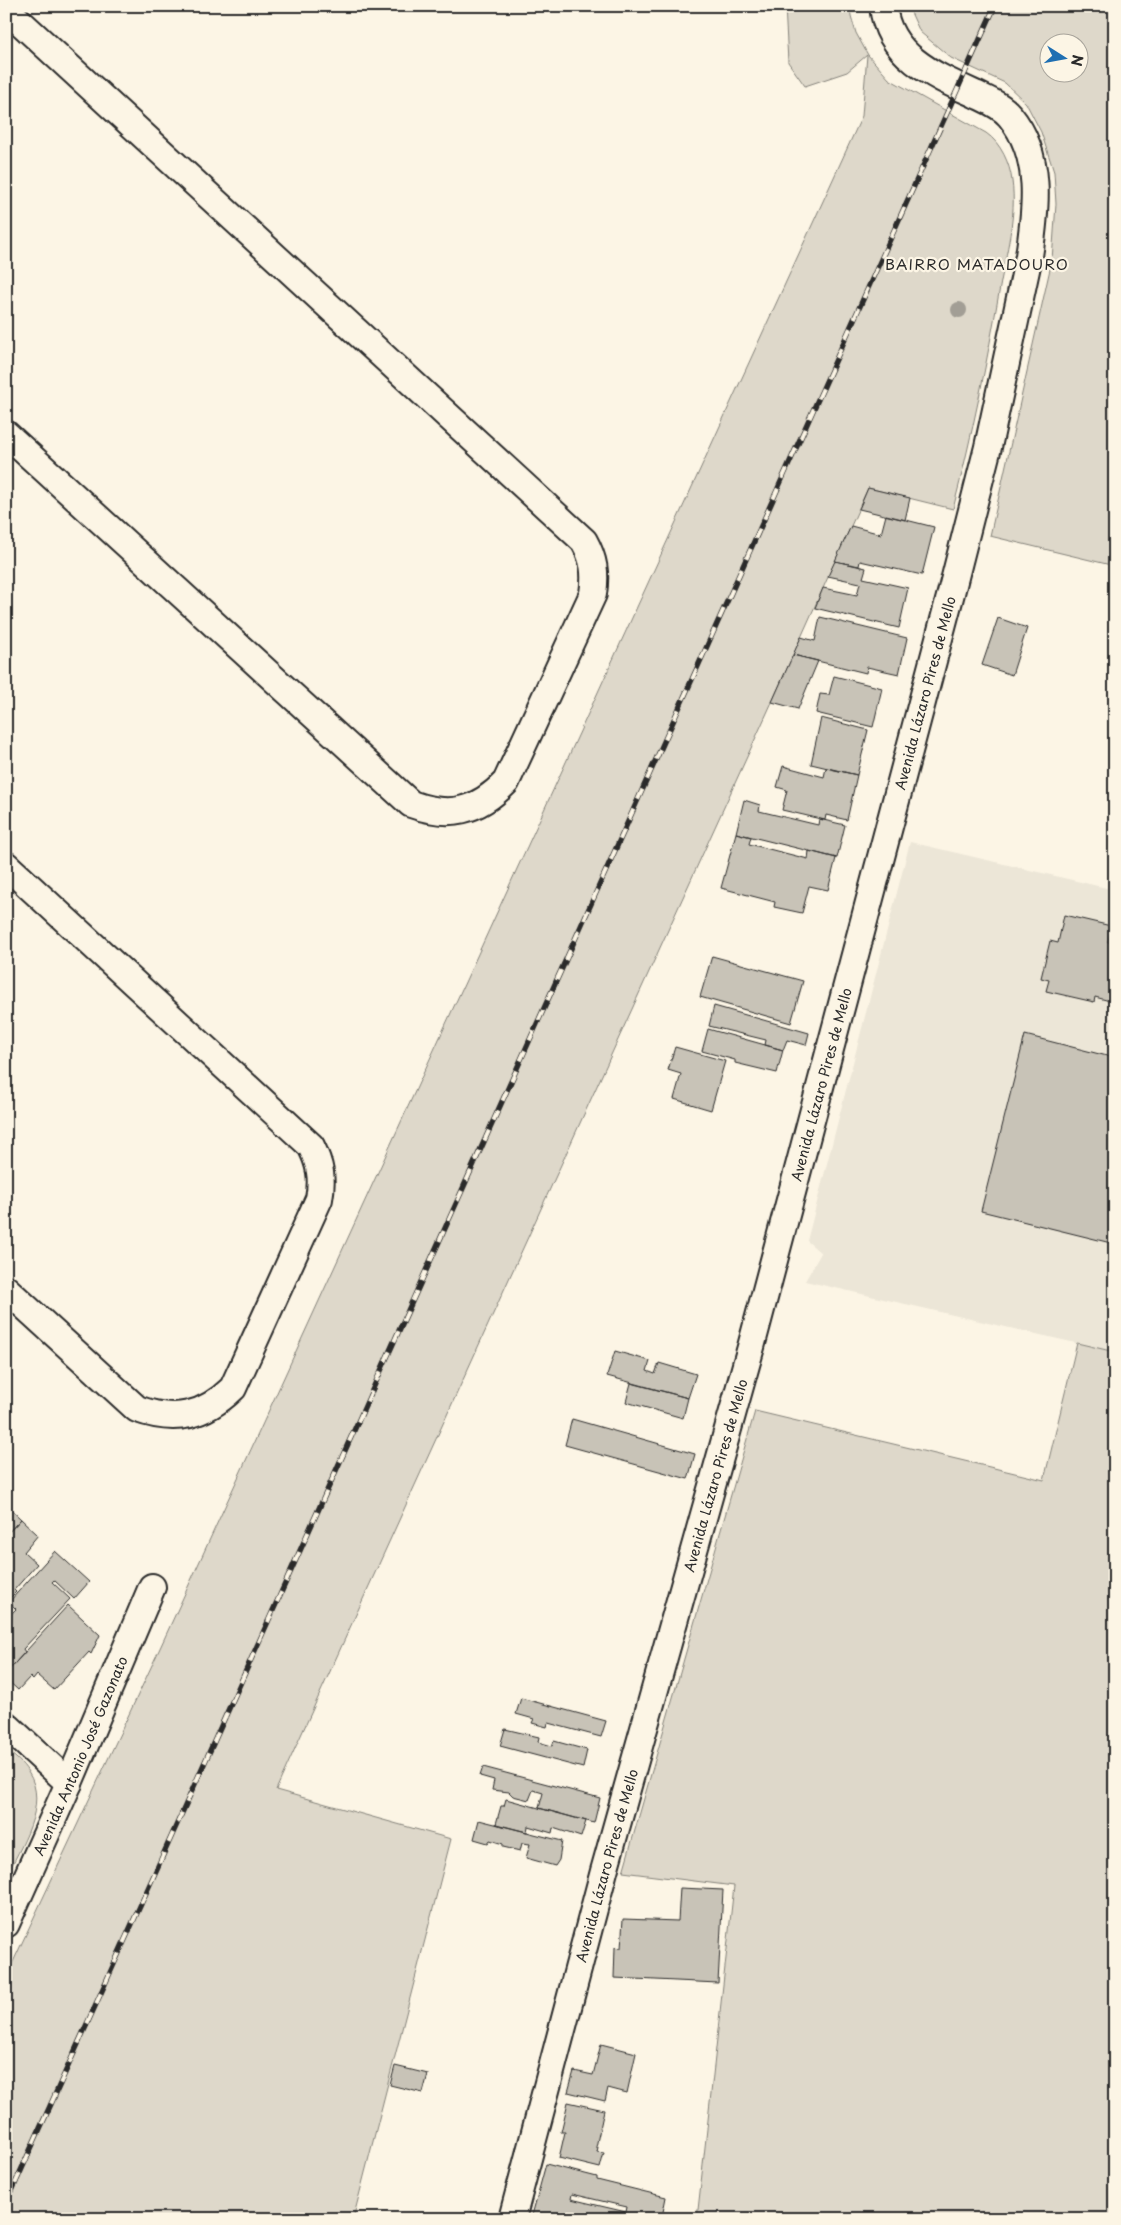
<svg xmlns="http://www.w3.org/2000/svg" width="1121" height="2225" font-family="'Playpen Sans',sans-serif">
<style>
.built{fill:#ece6d7}
.green{fill:#ded8ca;stroke:#84827a;fill-rule:evenodd}
.building{fill:#c8c3b7;stroke:#2b2b2b;fill-rule:evenodd}
.lines{fill:none;stroke-linecap:round;stroke-linejoin:round}
.street-casing{stroke:#2b2b2b;stroke-width:30}
.street{stroke:#fcf5e5;stroke-width:26}
.rail-casing{stroke:#2b2b2b;stroke-width:5.5}
.rail{stroke:#fcf5e5;stroke-width:4;stroke-dasharray:11;stroke-linecap:butt}
.tree{fill:#a29e95}
.labels{text-anchor:middle;dominant-baseline:central;stroke-width:4.5;stroke-linejoin:round;paint-order:stroke}
.street-label{font-size:14px;fill:#2b2b2b;stroke:#fcf5e5}
.neighbourhood-label{font-size:15px;letter-spacing:1px;fill:#2b2b2b;stroke:#fcf5e5}
</style>
<rect width="100%" height="100%" fill="#fcf5e5"/>
<filter id="ink" filterUnits="userSpaceOnUse"><feTurbulence type="fractalNoise" baseFrequency=".02" numOctaves="2"/><feDisplacementMap in="SourceGraphic" scale="10" xChannelSelector="R" yChannelSelector="G"/><feConvolveMatrix kernelMatrix="1 2 1 2 8 2 1 2 1" color-interpolation-filters="sRGB"/></filter>
<g filter="url(#ink)">
<path class="built" d="M 910,842 L 1115,890 L 1115,1352 L 805,1281 L 821,1253 L 807,1241 Z"/>
<path class="green" d="M 785,6 L 850,6 L 851,16 L 856,33 L 868,55 L 889,79 L 986,133 C 1001,143 1010,164 1012,181 C 1017,216 1006,253 1000,287 C 987,362 972,436 953,509 L 868,488 L 772,702 L 276,1790 L 451,1839 L 353,2219 L 6,2219 L 6,1977 L 160,1648 L 862,116 L 867,55 L 847,72 L 805,86 L 788,62 Z
M 908,6 L 1115,6 L 1115,566 L 990,536 L 1052,260 L 1056,204 L 1054,172 L 1041,132 L 1026,103 L 1005,83 L 951,58 L 920,32 ZM 1048,42 L 1078,42 L 1078,72 L 1048,72 Z
M 1077,1343 L 1115,1352 L 1115,2219 L 697,2219 L 734,1886 L 623,1872 L 755,1411 L 1044,1480 Z
M 6,1750 C 14,1756 23,1763 28,1772 C 50,1805 20,1846 6,1878 Z"/>
<path class="building" d="M 868,488 L 910,498 L 905,520 L 859,509 Z
M 886,515 L 934,527 L 922,575 L 860,561 L 859,566 L 835,561 L 851,526 L 881,534 Z
M 835,561 L 866,568 L 863,578 L 908,588 L 899,628 L 815,608 L 823,588 L 857,595 L 860,583 L 828,576 Z
M 820,617 L 907,638 L 899,674 L 867,667 L 866,673 L 793,655 L 801,637 L 815,641 Z
M 998,618 L 1027,628 L 1012,675 L 982,665 Z
M 793,655 L 818,661 L 798,709 L 772,702 Z
M 834,676 L 882,688 L 873,727 L 816,713 L 820,694 L 829,695 Z
M 821,718 L 868,730 L 857,775 L 811,764 Z
M 783,766 L 824,777 L 826,768 L 857,775 L 847,820 L 826,815 L 825,820 L 782,810 L 787,790 L 777,787 Z
M 744,800 L 760,805 L 759,811 L 818,825 L 819,819 L 845,825 L 837,858 L 736,833 Z
M 736,833 L 751,837 L 749,844 L 808,859 L 809,851 L 836,858 L 828,890 L 809,886 L 802,913 L 774,907 L 775,902 L 721,888 Z
M 1064,915 L 1111,926 L 1108,942 L 1115,944 L 1115,979 L 1110,1001 L 1095,997 L 1094,1002 L 1046,991 L 1049,980 L 1041,978 L 1050,941 L 1058,943 Z
M 712,956 L 803,981 L 791,1023 L 700,997 Z
M 714,1006 L 809,1033 L 806,1045 L 787,1040 L 783,1050 L 765,1045 L 766,1040 L 709,1026 Z
M 708,1029 L 783,1050 L 777,1073 L 735,1063 L 735,1060 L 702,1051 Z
M 1025,1035 L 1115,1058 L 1115,1244 L 981,1211 Z
M 675,1047 L 725,1061 L 711,1110 L 674,1099 L 681,1074 L 668,1070 Z
M 615,1351 L 650,1361 L 647,1371 L 655,1374 L 659,1363 L 696,1374 L 688,1398 L 607,1376 Z
M 631,1383 L 688,1398 L 683,1418 L 626,1402 Z
M 572,1419 L 695,1454 L 688,1479 L 565,1445 Z
M 6,1505 L 21,1519 L 8,1533 L 6,1531 Z
M 21,1519 L 38,1535 L 24,1552 L 37,1564 L 14,1590 L 16,1592 L 6,1602 L 6,1535 Z
M 55,1551 L 89,1582 L 74,1599 L 54,1580 L 52,1582 L 70,1599 L 23,1649 L 25,1652 L 6,1673 L 6,1615 L 8,1617 L 16,1609 L 9,1602 Z
M 68,1605 L 100,1635 L 91,1654 L 89,1652 L 54,1690 L 37,1675 L 33,1680 L 30,1677 L 18,1690 L 6,1679 L 6,1673 Z
M 521,1698 L 606,1721 L 601,1737 L 548,1723 L 547,1727 L 532,1723 L 534,1719 L 516,1714 Z
M 505,1729 L 539,1737 L 538,1742 L 552,1746 L 554,1741 L 587,1750 L 583,1768 L 500,1746 Z
M 483,1767 L 600,1798 L 594,1823 L 539,1808 L 543,1793 L 533,1790 L 529,1800 L 513,1796 L 509,1792 L 492,1790 L 494,1780 L 480,1776 Z
M 506,1799 L 586,1821 L 581,1837 L 553,1828 L 552,1833 L 528,1826 L 527,1832 L 496,1824 L 501,1806 L 504,1806 Z
M 479,1820 L 562,1841 L 559,1860 L 555,1866 L 526,1858 L 530,1844 L 522,1843 L 520,1851 L 503,1847 L 503,1844 L 490,1840 L 488,1843 L 474,1839 Z
M 680,1888 L 723,1890 L 718,1983 L 614,1978 L 615,1947 L 621,1948 L 623,1919 L 678,1921 Z
M 601,2044 L 636,2053 L 627,2093 L 608,2088 L 605,2101 L 568,2092 L 574,2071 L 593,2075 Z
M 395,2066 L 428,2074 L 423,2093 L 390,2085 Z
M 568,2102 L 604,2110 L 596,2147 L 598,2147 L 597,2152 L 604,2153 L 600,2168 L 559,2158 L 565,2132 L 561,2132 Z
M 546,2164 L 597,2177 L 597,2180 L 666,2197 L 663,2212 L 691,2219 L 531,2219 ZM 572,2194 L 627,2207 L 626,2212 L 571,2199 Z"/>
<g class="lines">
<defs>
<g id="street">
<path d="M 6,9 L 584,541 C 594,559 596,573 593,594 L 506,782 C 477,812 450,818 411,804 L 6,434"/>
<path d="M 6,865 L 311,1146 C 320,1164 323,1178 319,1199 L 233,1388 C 204,1416 176,1423 137,1409 L 6,1289"/>
<path d="M 6,1725 L 69,1783"/>
<path id="s1" d="M 6,1924 L 69,1783 L 152,1587"/>
<path id="s2" d="M 512,2219 L 604,1871 L 751,1347 L 951,593 L 988,447 L 1029,256 C 1036,209 1043,156 1010,116 C 1001,105 987,100 975,94 C 935,76 888,56 883,6"/>
</g>
</defs>
<use href="#street" class="street-casing"/>
<use href="#street" class="street"/>
<defs>
<path id="rail" d="M 6,2204 L 995,6"/>
</defs>
<use href="#rail" class="rail-casing"/>
<use href="#rail" class="rail"/>
</g>
<circle class="tree" cx="959" cy="310" r="8"/>
</g>
<g class="labels">
<g class="street-label">
<text stroke="none"><textPath href="#s2" startOffset="1581">Avenida Lázaro Pires de Mello</textPath></text>
<text stroke="none"><textPath href="#s2" startOffset="1176">Avenida Lázaro Pires de Mello</textPath></text>
<text stroke="none"><textPath href="#s2" startOffset="771">Avenida Lázaro Pires de Mello</textPath></text>
<text stroke="none"><textPath href="#s1" startOffset="184">Avenida Antonio José Gazonato</textPath></text>
<text stroke="none"><textPath href="#s2" startOffset="366">Avenida Lázaro Pires de Mello</textPath></text>
</g>
<g class="neighbourhood-label">
<text x="977" y="263">BAIRRO MATADOURO</text>
</g>
</g>
<rect width="1121" height="2225" fill="none" stroke="#fcf5e5" stroke-width="25"/>
<rect x="12" y="12" width="1096" height="2200" fill="none" stroke="#2b2b2b" stroke-width="2" filter="url(#ink)"/>
<g transform="translate(1064 58) rotate(101)"><circle r="24" fill="#fcf5e5" stroke="#a8a49b"/>
<path d="M0-4L9 19L0 12L-9 19Z" fill="#1f6fb2"/>
<text y="-8" font-size="14" font-weight="bold" text-anchor="middle" fill="#2b2b2b">N</text>
</g>
</svg>
